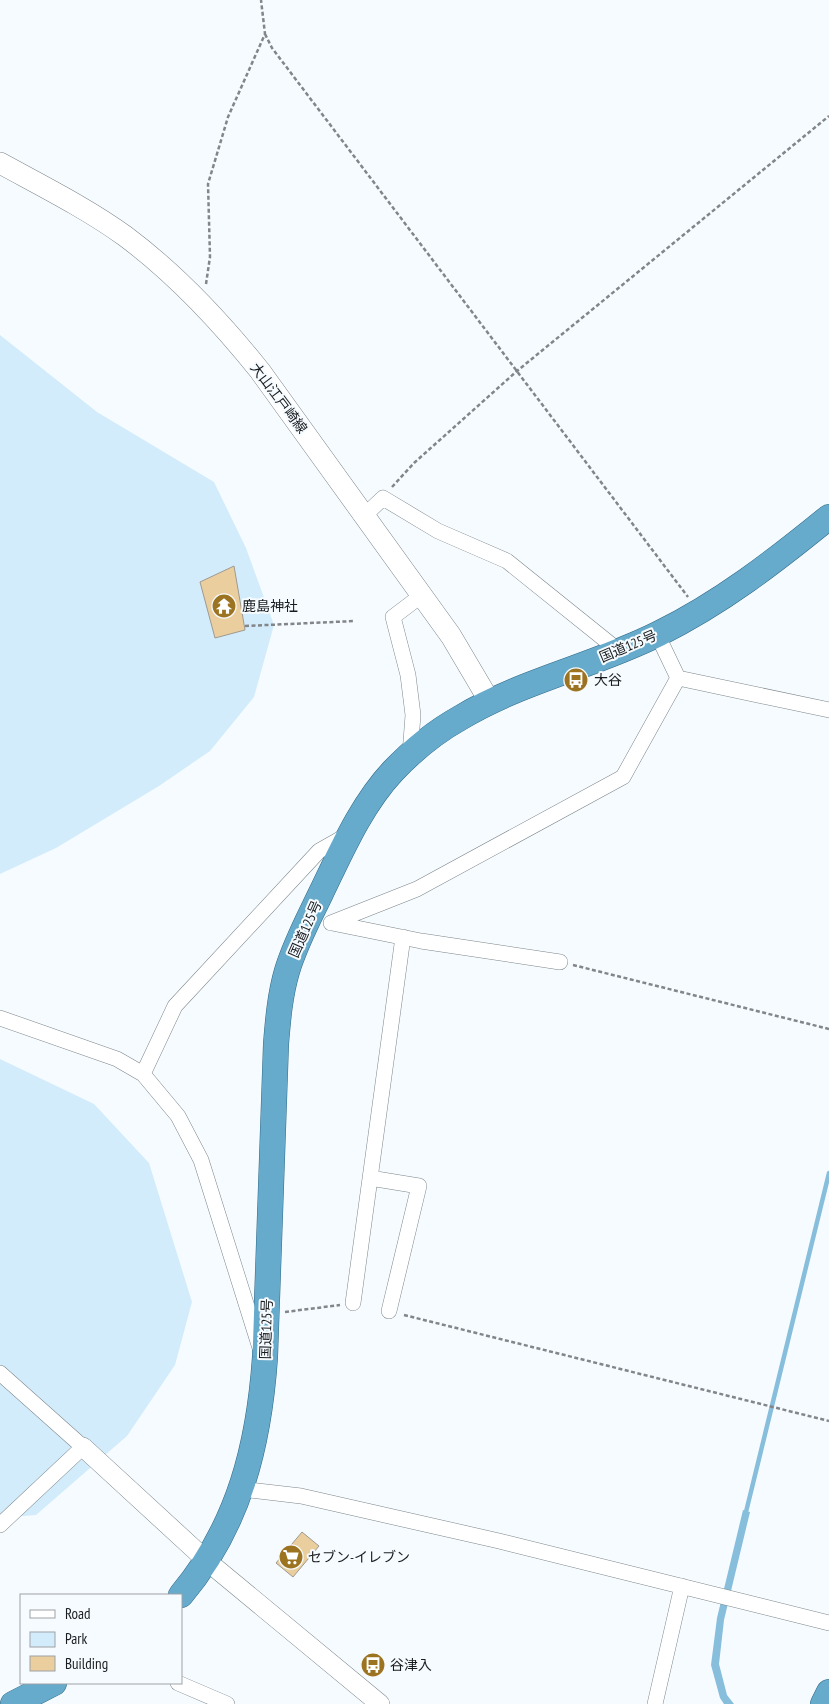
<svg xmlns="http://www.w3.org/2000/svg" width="829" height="1704" font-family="'PT Sans Narrow','Noto Sans JP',sans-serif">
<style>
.green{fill:#d2ecfc}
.water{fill:#87bedc}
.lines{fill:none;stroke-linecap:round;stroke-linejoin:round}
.stream{stroke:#87bedc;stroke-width:4.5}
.building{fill:#ebce9d;stroke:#9e9a92}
.minor-casing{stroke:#7d868a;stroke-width:16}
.tertiary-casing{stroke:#7d868a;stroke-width:20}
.secondary-casing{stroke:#7d868a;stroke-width:22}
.trunk-casing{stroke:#326b87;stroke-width:26}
.path{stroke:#828689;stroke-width:2.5;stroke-dasharray:4 2.5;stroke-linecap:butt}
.minor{stroke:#fff;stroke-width:15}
.tertiary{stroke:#fff;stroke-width:19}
.secondary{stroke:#fff;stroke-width:21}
.trunk{stroke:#6ac;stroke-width:25}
.labels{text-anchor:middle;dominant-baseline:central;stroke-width:4;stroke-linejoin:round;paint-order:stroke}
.street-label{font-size:14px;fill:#191c1e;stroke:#f6fbff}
.poi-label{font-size:14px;fill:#191c1e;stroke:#f6fbff;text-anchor:start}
</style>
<rect width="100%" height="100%" fill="#f6fbff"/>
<path class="green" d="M 0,335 L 97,412 L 214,482 L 246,548 L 274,625 L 254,697 L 210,751 L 159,786 L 56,848 L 0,874 Z
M 0,1059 L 94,1104 L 149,1163 L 192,1302 L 175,1365 L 127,1436 L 36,1515 L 0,1518 Z"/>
<path class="water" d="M 743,1510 L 750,1512 L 724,1620 L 719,1664 L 727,1695 L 734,1704 L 724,1704 L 720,1698 L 711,1665 L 717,1618 Z"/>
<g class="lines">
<path class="stream" d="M 745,1516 L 829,1173"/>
</g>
<path class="building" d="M 234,566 L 245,630 L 215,638 L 200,582 Z
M 302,1532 L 319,1546 L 293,1577 L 276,1563 Z"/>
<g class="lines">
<defs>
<path id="minor" d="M 365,515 L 383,498 L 438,531 L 507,561 L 619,651
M 657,634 L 678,678 L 829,710
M 410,754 L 413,715 L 408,675 L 393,617 L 422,595
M 331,923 L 417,889 L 623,777 L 678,678
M 332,923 L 421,941 L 560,962
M 0,1018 L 117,1059 L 143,1074 L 178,1116 L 201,1160 L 260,1348
M 143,1074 L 175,1006 L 319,851 L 349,834
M 370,1178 L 419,1186 L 389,1311
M 353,1303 L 403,937
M 0,1373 L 83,1447 L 0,1525
M 241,1489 L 301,1496 L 499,1541 L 829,1623
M 178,1683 L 227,1704
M 655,1704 L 682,1586"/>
<path id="tertiary" d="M 83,1447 L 207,1561 L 380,1704"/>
<path id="secondary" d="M 0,163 C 42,186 86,208 125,236 C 176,274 220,321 260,371 L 451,636 L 490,702"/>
<path id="trunk" d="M 181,1595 C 239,1526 259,1445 265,1357 L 276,1044 C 278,1019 280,995 287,971 C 295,944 309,918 321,893 C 341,852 361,805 393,771 C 413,750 435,732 460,718 C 521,681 594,666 658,634 C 721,603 775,561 829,517
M 13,1704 L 54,1683
M 823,1704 L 829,1692"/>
</defs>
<use href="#minor" class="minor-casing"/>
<use href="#tertiary" class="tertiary-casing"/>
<use href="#secondary" class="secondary-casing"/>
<use href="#trunk" class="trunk-casing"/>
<path class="path" d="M 265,34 L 272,48 L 688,597
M 206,284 L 210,257 L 208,184 L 228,117 L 265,34 L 261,0
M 392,487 L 414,463 L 517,371 L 829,116
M 245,626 L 355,621
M 573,965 L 829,1029
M 285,1312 L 340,1305
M 404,1315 L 829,1421"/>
<use href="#minor" class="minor"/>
<use href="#tertiary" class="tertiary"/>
<use href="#secondary" class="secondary"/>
<use href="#trunk" class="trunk"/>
</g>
<defs>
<symbol id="temple-disc" viewBox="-11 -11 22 22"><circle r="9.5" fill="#9c7421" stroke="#f6fbff"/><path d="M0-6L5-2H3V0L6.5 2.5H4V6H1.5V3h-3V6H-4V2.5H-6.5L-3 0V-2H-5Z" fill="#fff"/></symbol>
<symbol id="bus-disc" viewBox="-11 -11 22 22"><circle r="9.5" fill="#9c7421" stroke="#f6fbff"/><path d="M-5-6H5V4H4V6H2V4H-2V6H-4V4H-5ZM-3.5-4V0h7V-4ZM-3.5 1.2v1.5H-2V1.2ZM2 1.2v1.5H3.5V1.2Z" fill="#fff"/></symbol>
<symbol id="supermarket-disc" viewBox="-11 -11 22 22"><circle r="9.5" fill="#9c7421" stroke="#f6fbff"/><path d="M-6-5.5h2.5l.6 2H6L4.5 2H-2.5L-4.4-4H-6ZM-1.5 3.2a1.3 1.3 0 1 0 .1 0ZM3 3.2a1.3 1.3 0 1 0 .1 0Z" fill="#fff"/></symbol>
</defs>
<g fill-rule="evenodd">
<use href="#temple-disc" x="210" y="592" width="28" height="28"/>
<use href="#bus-disc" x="562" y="666" width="28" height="28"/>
<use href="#supermarket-disc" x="277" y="1543" width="28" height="28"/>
<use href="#bus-disc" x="359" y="1651" width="28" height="28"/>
</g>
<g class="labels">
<g class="street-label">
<text transform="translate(279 398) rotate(53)">大山江戸崎線</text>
<text transform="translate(628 646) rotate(-23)">国道125号</text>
<text transform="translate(305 929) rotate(-66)">国道125号</text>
<text transform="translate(266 1329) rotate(-88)">国道125号</text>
</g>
<g class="poi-label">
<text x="242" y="606">鹿島神社</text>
<text x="594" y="680">大谷</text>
<text x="308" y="1557">セブン-イレブン</text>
<text x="390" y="1665">谷津入</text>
</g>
</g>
<rect x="20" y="1594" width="162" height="90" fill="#f6fbff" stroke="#9ea2a5"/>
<rect x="30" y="1610" width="25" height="8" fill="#ffffff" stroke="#9ea2a5"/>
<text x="65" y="1619" font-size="15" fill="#191c1e">Road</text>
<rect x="30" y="1632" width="25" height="15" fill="#d2ecfc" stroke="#9ea2a5"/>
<text x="65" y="1644" font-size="15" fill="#191c1e">Park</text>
<rect x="30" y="1656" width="25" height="15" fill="#ebce9d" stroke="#9ea2a5"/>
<text x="65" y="1669" font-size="15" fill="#191c1e">Building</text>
</svg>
